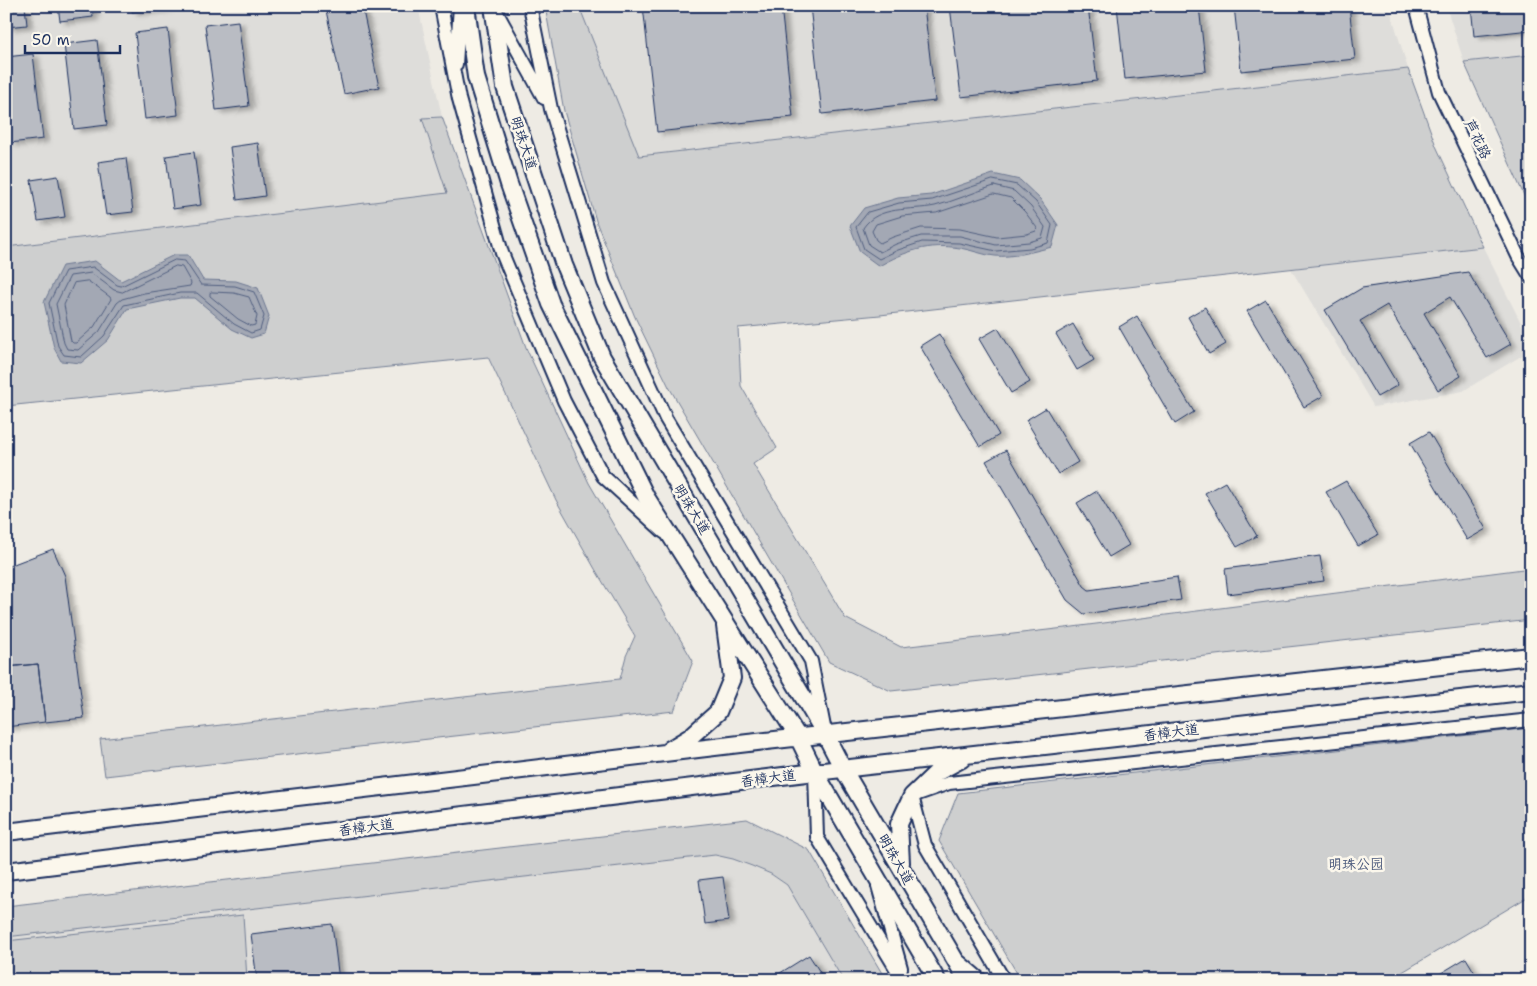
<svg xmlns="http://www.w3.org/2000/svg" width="1537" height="986" font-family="'Shantell Sans','LXGW WenKai TC',sans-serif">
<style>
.built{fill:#deddda}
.green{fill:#cecfcf;stroke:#747f96}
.water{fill:#a3a8b4;stroke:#6d7892}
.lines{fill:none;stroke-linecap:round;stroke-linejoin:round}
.shore{stroke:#515f80;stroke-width:1}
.building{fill:#b9bcc3;stroke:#1b2f5e;filter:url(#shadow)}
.minor-casing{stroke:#1b2f5e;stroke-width:16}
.major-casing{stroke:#1b2f5e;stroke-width:20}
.minor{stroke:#fbf7ec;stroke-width:12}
.major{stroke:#fbf7ec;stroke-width:16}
.labels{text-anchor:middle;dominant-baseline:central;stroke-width:5;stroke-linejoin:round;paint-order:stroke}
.street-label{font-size:14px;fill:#1b2f5e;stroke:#fbf7ec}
.park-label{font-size:14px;fill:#48577a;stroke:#fbf7ec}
</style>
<defs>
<filter id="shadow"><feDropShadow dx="5.5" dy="3" stdDeviation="2.5" flood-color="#0004"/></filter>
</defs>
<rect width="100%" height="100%" fill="#eeebe4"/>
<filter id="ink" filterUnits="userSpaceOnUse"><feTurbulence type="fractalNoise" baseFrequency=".02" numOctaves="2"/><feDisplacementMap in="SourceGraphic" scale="10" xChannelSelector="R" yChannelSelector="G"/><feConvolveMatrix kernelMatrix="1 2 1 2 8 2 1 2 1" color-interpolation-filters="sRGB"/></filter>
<g filter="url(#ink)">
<path class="built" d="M 6,6 L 418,6 L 442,117 L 422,118 L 448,193 L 6,247 Z
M 581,6 L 1389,6 L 1408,69 L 638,156 L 581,11 Z
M 1446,6 L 1531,6 L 1531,55 L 1464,62 Z
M 1483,247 L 1531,343 L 1531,350 L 1463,391 L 1374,407 L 1291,269 Z
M 715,855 L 733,859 L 752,866 L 771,874 L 787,885 L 843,980 L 6,980 L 6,937 Z"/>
<path class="green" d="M 545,6 L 581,6 L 581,11 L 639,156 L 1408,69 L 1436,146 L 1483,247 L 880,315 L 738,328 L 741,386 L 777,448 L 753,464 L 845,618 L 901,647 L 1065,628 L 1531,568 L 1531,620 L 891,691 L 829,662 L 669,387 L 635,317 L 597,224 L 564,111 Z
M 1531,55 L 1531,211 L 1464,62 Z
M 442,117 L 527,350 L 589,483 L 693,661 L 674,711 L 105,776 L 100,739 L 620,679 L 626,656 L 635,636 L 595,569 L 556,500 L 488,357 L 6,406 L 6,247 L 447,193 L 422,118 Z
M 1531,728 L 1531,895 L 1389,980 L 1021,980 L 939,841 L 958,793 Z
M 747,819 L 809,850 L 886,980 L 843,980 L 787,885 L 771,874 L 752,866 L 733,859 L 715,855 L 6,937 L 6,906 Z
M 243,915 L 247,980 L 6,980 L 6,941 Z"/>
<path class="water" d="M 993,174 L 1020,180 L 1040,199 L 1058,225 L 1052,247 C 1035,251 1012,258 995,256 C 983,255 972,250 960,248 C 928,243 906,251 879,266 L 860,252 L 850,226 L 864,208 L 898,198 L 931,195 Z
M 174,255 L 188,255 L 203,280 L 236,281 L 258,288 L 269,316 L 264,334 L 251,338 L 232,329 L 195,298 L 180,298 L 127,309 L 108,340 L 81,363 L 61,361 L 54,348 L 44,302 L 62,266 L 95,261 L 121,281 Z"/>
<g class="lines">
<path class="shore" d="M 993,180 L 1017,185 L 1036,202 L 1052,225 L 1048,243 L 1030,248 L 996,251 L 959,243 L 922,242 L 898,250 L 879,259 L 864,249 L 856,227 L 868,212 L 899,203 L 932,200 Z
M 994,186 L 1014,191 L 1031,207 L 1045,227 L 1042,238 L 1029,242 L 996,245 L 960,236 L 921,236 L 896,244 L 880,252 L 869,245 L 863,228 C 878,205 911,211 935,206 C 955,201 974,192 994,186 Z
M 994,194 L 1011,198 L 1025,212 L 1037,228 L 1036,231 L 1027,234 L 997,237 L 960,229 L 921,228 L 893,237 L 880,243 L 876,240 L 872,231 L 876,224 L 902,216 L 936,213 Z
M 175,260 L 185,261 L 201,285 L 235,286 L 254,292 L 264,316 L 260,330 L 251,333 L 234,324 L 197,293 L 180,293 L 124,305 L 104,336 L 81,357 L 64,355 L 58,346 L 49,303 L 65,271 L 93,267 L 117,285 L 121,286 Z
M 176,266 L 182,267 L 191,283 L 190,286 L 144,293 L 122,299 L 117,303 L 99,332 L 78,350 L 67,349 L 64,343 L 56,304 L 70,276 L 91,273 L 114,290 L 122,292 Z
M 88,281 L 110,297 L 111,299 L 94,327 L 76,343 L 73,343 L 71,341 L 64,305 L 74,283 Z
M 212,292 L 234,293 L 249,297 L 257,316 L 255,325 L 251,326 L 238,319 L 210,296 L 210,293 Z"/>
</g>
<path class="building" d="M 6,6 L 25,6 L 27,25 L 6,27 Z
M 58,6 L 92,6 L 93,17 L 60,21 Z
M 132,6 L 165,6 L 165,8 L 132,12 Z
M 325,6 L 362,6 L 379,87 L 344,94 Z
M 643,6 L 781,6 L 793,117 L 657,132 Z
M 810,6 L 924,6 L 935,101 L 822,114 Z
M 950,6 L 1088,6 L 1097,81 L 961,97 Z
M 1117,6 L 1199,6 L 1206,71 L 1125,79 Z
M 1234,6 L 1349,6 L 1355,59 L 1241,71 Z
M 1471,6 L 1531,6 L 1531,30 L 1474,36 Z
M 238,21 L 249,106 L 216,110 L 205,25 Z
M 168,29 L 178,115 L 145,119 L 135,33 Z
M 97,40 L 107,125 L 74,129 L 64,44 Z
M 33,54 L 43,139 L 10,143 L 6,110 L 6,57 Z
M 258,143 L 265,196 L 237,200 L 230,147 Z
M 194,152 L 201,205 L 173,209 L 166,156 Z
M 126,158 L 133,212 L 106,215 L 98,162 Z
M 58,176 L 65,217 L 38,221 L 31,180 Z
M 1468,272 L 1511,344 L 1487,358 L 1450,297 L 1424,313 L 1461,376 L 1438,390 L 1387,305 L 1360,321 L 1398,385 L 1377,397 L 1325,310 L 1362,288 Z
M 1266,300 L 1323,396 L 1304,407 L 1247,311 Z
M 1205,307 L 1226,344 L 1209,354 L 1188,317 Z
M 1137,316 L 1194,412 L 1175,424 L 1119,327 Z
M 1073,324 L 1094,360 L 1077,370 L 1056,334 Z
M 998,328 L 1030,382 L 1011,393 L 979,339 Z
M 939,334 L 999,435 L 980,447 L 920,346 Z
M 1046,408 L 1078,462 L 1058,474 L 1026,420 Z
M 1429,432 L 1486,529 L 1467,540 L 1410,443 Z
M 1006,450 L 1084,586 L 1089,590 L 1177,577 L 1181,600 L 1084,614 L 1067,600 L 986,461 Z
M 1346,481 L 1378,535 L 1358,546 L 1326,492 Z
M 1225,482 L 1257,536 L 1237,547 L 1205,493 Z
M 1097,491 L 1129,545 L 1109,557 L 1077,503 Z
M 53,549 L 65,576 L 84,718 L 45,722 L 38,664 L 6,667 L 6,567 Z
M 1320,556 L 1324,581 L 1228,594 L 1225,569 Z
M 38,664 L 45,722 L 6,727 L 6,667 Z
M 723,877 L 729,921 L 705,924 L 699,880 Z
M 332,924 L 339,980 L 257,980 L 251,934 Z
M 809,955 L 825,980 L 769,980 Z
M 1466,958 L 1479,980 L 1434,980 L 1433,978 Z"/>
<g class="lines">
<defs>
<path id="minor" d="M 441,6 L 459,99 L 502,253 L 564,401 L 603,476 L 664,532
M 530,6 L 551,109 L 604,283 L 666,419 L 811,661 L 824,727
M 1416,6 L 1439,92 L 1518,256 L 1531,277
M 497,13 L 544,98
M 456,64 L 460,6
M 815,772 L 817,837 L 903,980
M 878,886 L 901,968
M 960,962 L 981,980
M 1004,980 L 925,845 L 912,796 L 949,783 L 1531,720"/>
<path id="major" d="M 466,6 L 476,77 L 509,184 L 551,304 L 646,497 L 798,737 L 815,772 L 937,980
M 493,6 L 505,87 L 564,265 L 602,357 L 825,734 L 843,769 L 967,980
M 670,749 L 690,737 L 718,712 L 732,678 L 725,626
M 6,832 L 748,743 L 1531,656
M 901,863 L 899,824 L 912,796 L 936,773 L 962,759
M 6,871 L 815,772 L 1531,691"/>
</defs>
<use href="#minor" class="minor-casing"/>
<use href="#major" class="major-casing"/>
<use href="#minor" class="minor"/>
<use href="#major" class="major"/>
</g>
</g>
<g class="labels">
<g class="street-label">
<text transform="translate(1478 139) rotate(64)">芦花路</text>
<text transform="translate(524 143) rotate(72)">明珠大道</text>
<text transform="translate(692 509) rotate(59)">明珠大道</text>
<text transform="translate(1171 732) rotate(-7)">香樟大道</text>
<text transform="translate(768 778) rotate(-7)">香樟大道</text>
<text transform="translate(366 827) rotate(-7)">香樟大道</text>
<text transform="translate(896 859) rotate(60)">明珠大道</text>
</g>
<g class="park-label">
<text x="1356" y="864">明珠公园</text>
</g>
</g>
<rect width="1537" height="986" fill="none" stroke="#fbf7ec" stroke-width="25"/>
<rect x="12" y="12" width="1512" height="961" fill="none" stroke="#1b2f5e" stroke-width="2" filter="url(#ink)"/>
<path d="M25 45v8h95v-8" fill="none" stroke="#1b2f5e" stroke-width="2.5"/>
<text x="32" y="45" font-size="15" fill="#1b2f5e" stroke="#fbf7ec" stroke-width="4" paint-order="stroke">50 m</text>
</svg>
